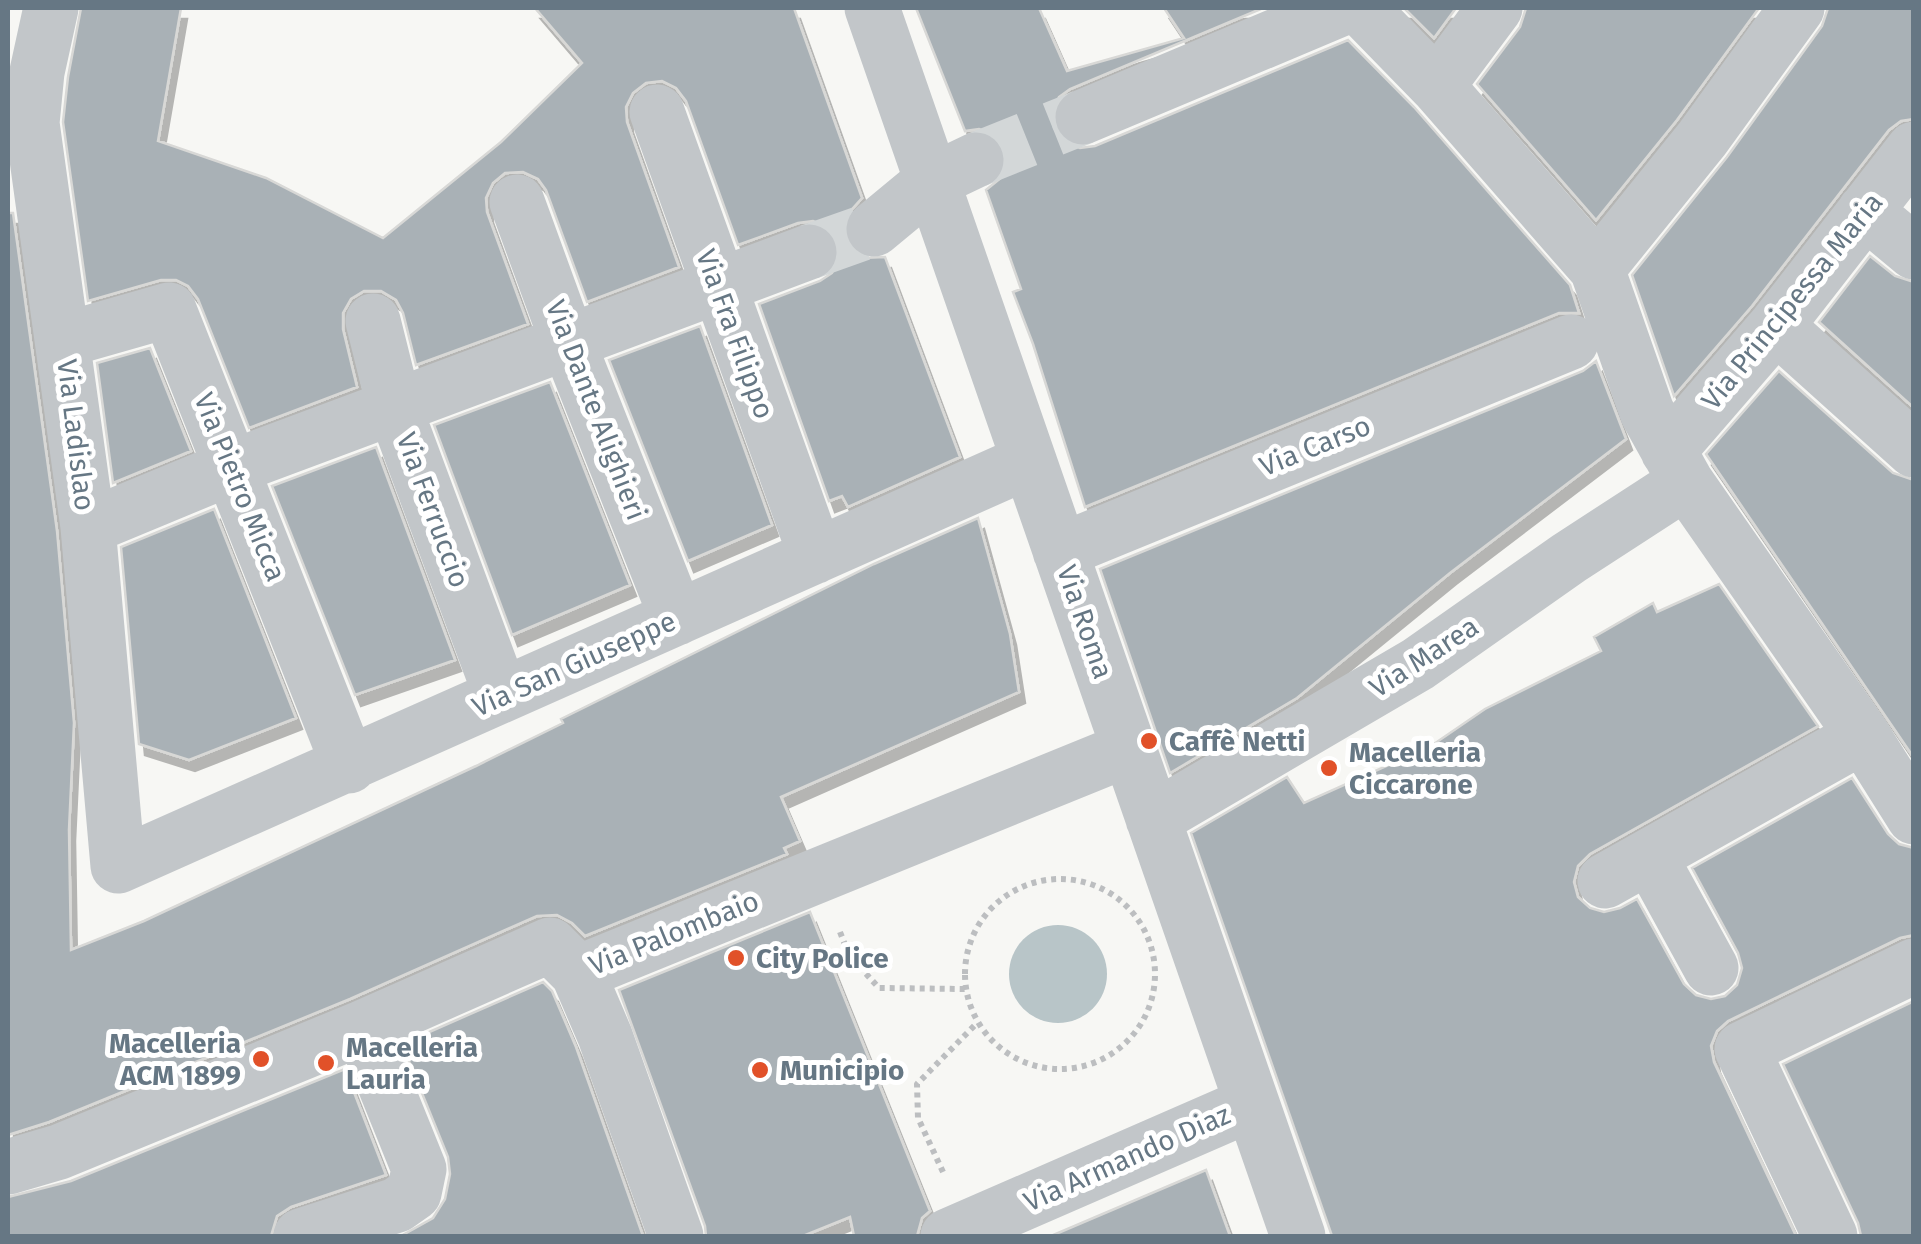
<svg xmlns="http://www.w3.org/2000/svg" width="1921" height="1244" font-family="'Fira Sans',sans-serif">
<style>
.water{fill:#b8c5c8}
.building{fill:#a9b1b6;stroke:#d8d8d6;stroke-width:2.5;filter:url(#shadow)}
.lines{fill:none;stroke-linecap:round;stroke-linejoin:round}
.minor-tunnel{stroke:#d3d7d8;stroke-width:55;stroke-dasharray:55 28;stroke-linecap:butt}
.path{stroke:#bcbec0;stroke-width:6;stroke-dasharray:5 5;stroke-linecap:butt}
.minor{stroke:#c2c6c9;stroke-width:55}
.poi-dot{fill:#e15129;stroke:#fff;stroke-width:4}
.labels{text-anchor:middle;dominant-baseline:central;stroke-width:10;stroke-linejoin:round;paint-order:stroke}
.street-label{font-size:28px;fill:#667784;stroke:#fff}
.poi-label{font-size:28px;font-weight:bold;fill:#667784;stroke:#fff;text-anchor:start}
</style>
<defs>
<filter id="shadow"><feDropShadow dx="6" dy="11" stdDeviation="0" flood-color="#0004"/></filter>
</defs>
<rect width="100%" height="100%" fill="#f7f7f4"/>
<path class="water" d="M1009 974a49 49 0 1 1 98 0a49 49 0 1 1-98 0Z"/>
<path class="building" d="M 81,8 L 181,8 L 158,141 L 266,178 L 383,238 L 501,142 L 582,63 L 535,8 L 794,8 L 862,198 L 845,217 L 843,235 L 849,248 L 862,258 L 885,257 L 960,457 L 848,507 L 842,496 L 829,501 L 759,304 L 820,281 L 832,273 L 840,256 L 838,240 L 828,227 L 813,221 L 798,223 L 738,245 L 686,101 L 676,88 L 662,81 L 646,83 L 633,93 L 626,107 L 627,122 L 679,267 L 587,302 L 546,190 L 538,179 L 523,172 L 505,173 L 493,183 L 486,198 L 487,212 L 528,324 L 416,365 L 403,313 L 396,300 L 381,291 L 364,291 L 351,299 L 343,313 L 343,329 L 357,387 L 249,428 L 198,299 L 188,286 L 176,280 L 161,280 L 88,301 L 63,122 L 68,77 Z
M 916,8 L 1039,8 L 1067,71 L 1184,38 L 1164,8 L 1263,8 L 1070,89 L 1059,97 L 1052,112 L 1054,128 L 1063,141 L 1080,148 L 1095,146 L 1348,40 L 1414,107 L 1570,285 L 1579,313 L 1559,313 L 1085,507 L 1033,344 L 1013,292 L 1021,289 L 986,190 L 1002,177 L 1007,163 L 1004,147 L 993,134 L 979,129 L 965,131 Z
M 1404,8 L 1456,8 L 1434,38 Z
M 1526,8 L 1759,8 L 1677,120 L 1596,220 L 1477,84 L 1520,27 Z
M 1828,8 L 1914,8 L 1914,119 L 1901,121 L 1889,130 L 1752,306 L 1674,396 L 1632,275 L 1727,157 L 1822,26 Z
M 8,213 L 13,213 L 57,531 L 74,723 L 69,830 L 71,950 L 144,921 L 476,766 L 563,723 L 561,719 L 874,564 L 978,518 L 1010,634 L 1019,692 L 781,797 L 800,841 L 784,848 L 787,854 L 585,936 L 572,923 L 557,915 L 537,916 L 350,999 L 49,1122 L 8,1135 Z
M 1870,256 L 1895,276 L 1914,282 L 1914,408 L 1819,322 Z
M 700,326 L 772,525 L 688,561 L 609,360 Z
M 150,348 L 191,451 L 113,483 L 97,363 Z
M 1596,361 L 1626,439 L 1450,573 L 1297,698 L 1170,773 L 1100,569 L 1583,371 Z
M 1779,371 L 1893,473 L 1914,480 L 1914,758 L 1706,454 Z
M 550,382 L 630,585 L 512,635 L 434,425 Z
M 376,447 L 455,660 L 355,695 L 272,486 Z
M 214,509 L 296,718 L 189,760 L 139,744 L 121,547 Z
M 1719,584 L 1818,726 L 1590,854 L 1578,866 L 1574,882 L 1578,897 L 1590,908 L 1604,912 L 1620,908 L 1637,899 L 1684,984 L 1696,995 L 1711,999 L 1725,996 L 1737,985 L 1742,968 L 1738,953 L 1692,868 L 1852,778 L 1888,834 L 1899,844 L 1914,848 L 1914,935 L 1900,938 L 1728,1021 L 1717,1031 L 1711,1046 L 1714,1062 L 1796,1236 L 1332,1236 L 1191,833 L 1287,777 L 1304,803 L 1431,746 L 1485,709 L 1601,651 L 1594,637 L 1653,603 L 1657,612 Z
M 810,912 L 930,1211 L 922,1218 L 917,1236 L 854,1236 L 850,1217 L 803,1236 L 706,1236 L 705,1226 L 619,990 Z
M 543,982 L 552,991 L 576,1047 L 643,1236 L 401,1236 L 433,1218 L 445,1199 L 450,1174 L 448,1157 L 402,1044 Z
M 1914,1001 L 1914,1236 L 1861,1236 L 1858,1223 L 1783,1064 Z
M 345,1069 L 386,1175 L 291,1207 L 277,1216 L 271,1236 L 8,1236 L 8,1197 L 71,1181 Z
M 1206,1170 L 1230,1236 L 1051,1236 Z"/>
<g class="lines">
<path class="minor-tunnel" d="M 976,160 L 1083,117
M 809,252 L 874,229"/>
<path class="path" d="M965 974a95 95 0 1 1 190 0a95 95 0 1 1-190 0Z
M 840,932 L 849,955 L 879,988 L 965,989
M 943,1172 L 918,1118 L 917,1084 L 977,1023"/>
<path class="minor" d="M 51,8 L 37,72 L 32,123 L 88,527 L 118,866 L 1029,461
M 872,8 L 1298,1236
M 1361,8 L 1437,86 L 1597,269 L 1647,412 L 1686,482 L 1863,736 L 1914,817
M 1437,86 L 1495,8
M 657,112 L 816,556
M 1083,117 L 1343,8
M 517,202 L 568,342 L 677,618
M 1865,211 L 1914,252
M 874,229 L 932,181 L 976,160
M 1597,269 L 1702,139 L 1797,8
M 373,321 L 395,409 L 501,695
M 1776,326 L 1914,450
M 64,340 L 169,310 L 349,766
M 1668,451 L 1776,326 L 1914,149
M 88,527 L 233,467 L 809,252
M 1060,551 L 1571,342
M 1153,819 L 1418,664 L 1569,558 L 1686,482
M 1650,857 L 1711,968
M 1605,881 L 1863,736
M 578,973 L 605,1036 L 676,1236
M 8,1167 L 59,1152 L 362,1028 L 550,945 L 578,973 L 1129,749
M 301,1236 L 397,1205 L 414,1193 L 419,1169 L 362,1028
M 948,1236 L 1251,1104
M 1830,1236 L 1742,1049 L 1914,966"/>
</g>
<g class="poi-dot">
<circle cx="1149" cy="741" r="10"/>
<circle cx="1329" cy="768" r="10"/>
<circle cx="736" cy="958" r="10"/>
<circle cx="261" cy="1059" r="10"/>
<circle cx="326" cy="1063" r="10"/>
<circle cx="760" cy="1070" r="10"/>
</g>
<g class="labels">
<g class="street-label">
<text transform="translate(1792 301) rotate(-51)">Via Principessa Maria</text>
<text transform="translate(735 334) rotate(70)">Via Fra Filippo</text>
<text transform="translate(596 410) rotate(69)">Via Dante Alighieri</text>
<text transform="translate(76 435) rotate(83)">Via Ladislao</text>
<text transform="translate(1315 446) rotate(-22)">Via Carso</text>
<text transform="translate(240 487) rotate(68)">Via Pietro Micca</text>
<text transform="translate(433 510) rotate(70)">Via Ferruccio</text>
<text transform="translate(1085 622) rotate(71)">Via Roma</text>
<text transform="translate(1424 657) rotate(-33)">Via Marea</text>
<text transform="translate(574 664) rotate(-24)">Via San Giuseppe</text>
<text transform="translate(674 933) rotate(-22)">Via Palombaio</text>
<text transform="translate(1127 1158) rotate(-24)">Via Armando Diaz</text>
</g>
<g class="poi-label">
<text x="1169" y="741">Caffè Netti</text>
<text x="1349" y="752">Macelleria<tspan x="1349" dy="32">Ciccarone</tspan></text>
<text x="756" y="958">City Police</text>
<text x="241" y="1043" text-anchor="end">Macelleria<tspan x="241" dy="32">ACM 1899</tspan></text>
<text x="346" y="1047">Macelleria<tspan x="346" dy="32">Lauria</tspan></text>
<text x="780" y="1070">Municipio</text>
</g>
</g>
<rect width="1921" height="1244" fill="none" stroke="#667784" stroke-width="20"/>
</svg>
